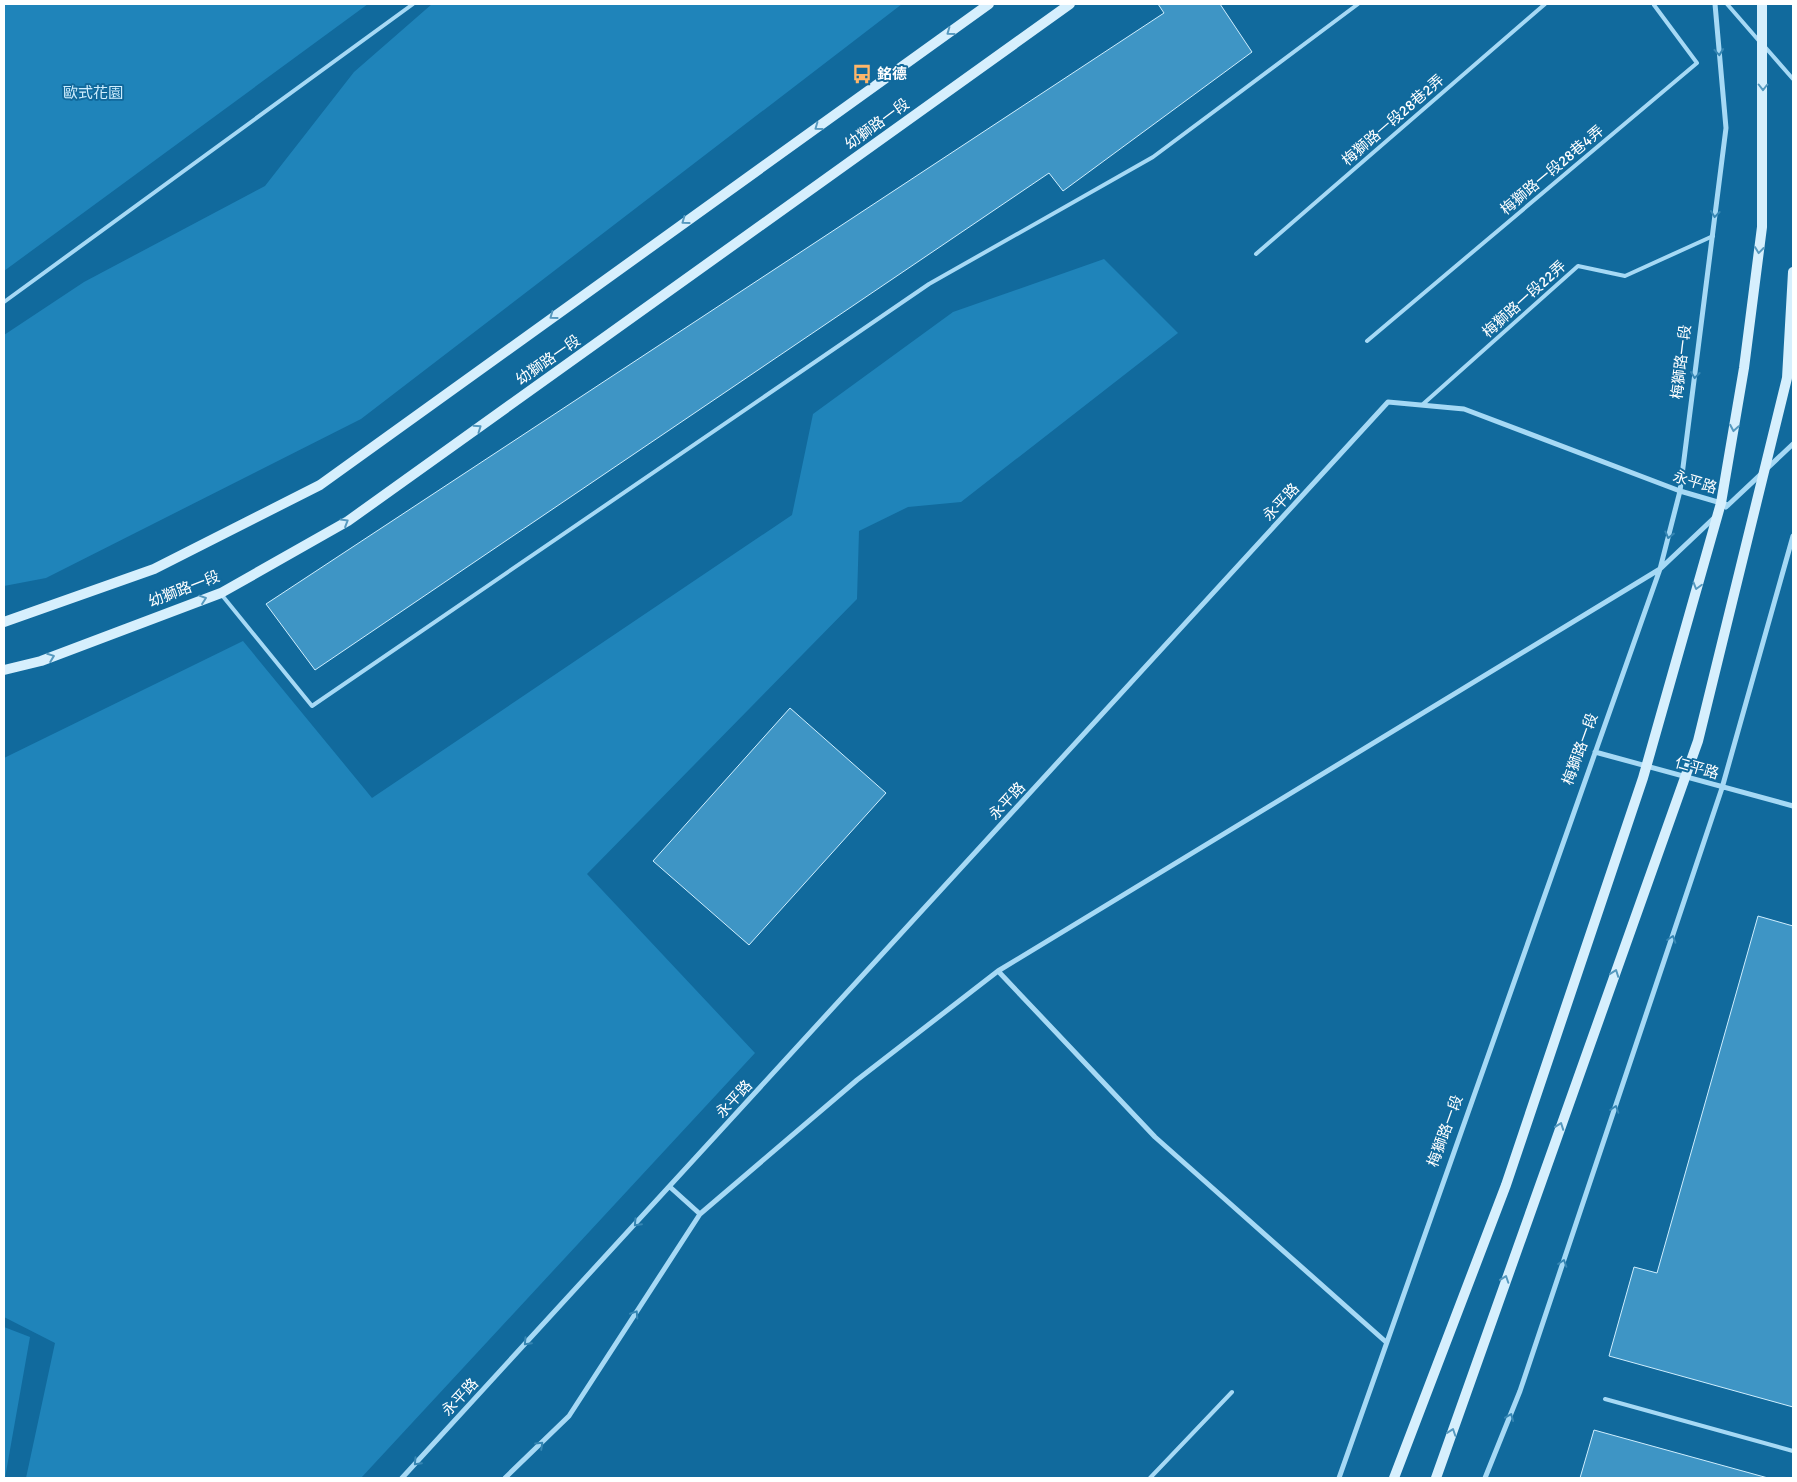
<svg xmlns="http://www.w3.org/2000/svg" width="1797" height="1482" font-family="Signika,'Noto Sans TC',sans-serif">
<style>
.green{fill:#1f84ba}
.building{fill:#3e95c5;stroke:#cfeefe}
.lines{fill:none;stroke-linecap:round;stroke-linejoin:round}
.lane{stroke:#a6d9f5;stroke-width:4}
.street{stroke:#a6d9f5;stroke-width:5}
.secondary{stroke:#d6effd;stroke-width:10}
.secondary-bridge{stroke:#d6effd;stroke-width:10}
.oneway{stroke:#5699bf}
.oneway2{stroke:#3686b3}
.labels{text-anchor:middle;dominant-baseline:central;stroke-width:4;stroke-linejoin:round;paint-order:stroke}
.poi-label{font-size:15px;font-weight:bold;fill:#fff;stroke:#116a9d;text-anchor:start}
.park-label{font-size:15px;fill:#cfeefe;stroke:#116a9d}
.street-label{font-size:15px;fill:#fff;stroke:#116a9d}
</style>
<rect width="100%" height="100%" fill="#116a9d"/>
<path class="green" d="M 4,4 L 368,4 L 4,271 Z
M 432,4 L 902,4 L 361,419 L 46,578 L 4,586 L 4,335 L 84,282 L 265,186 L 354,72 Z
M 1104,259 L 1178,333 L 961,502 L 908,507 L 859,531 L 857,599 L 587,874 L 755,1053 L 361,1478 L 26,1478 L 55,1343 L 4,1317 L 4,758 L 243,641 L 372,798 L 792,515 L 813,414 L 953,312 Z
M 4,1327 L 30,1337 L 5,1478 L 4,1478 Z"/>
<path class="building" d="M 1158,4 L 1220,4 L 1252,52 L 1063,191 L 1049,173 L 315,670 L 266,604 L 1164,13 Z
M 790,708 L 886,793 L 749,945 L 653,861 Z
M 1758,916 L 1793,926 L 1793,1407 L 1609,1356 L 1634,1267 L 1657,1273 Z
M 1594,1430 L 1768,1478 L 1580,1478 Z"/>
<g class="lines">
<path class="lane" d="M 1727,4 L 1760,42
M 1765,47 L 1793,79
M 1256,254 L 1545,4
M 4,302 L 413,4
M 1367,341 L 1697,63 L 1654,5
M 1422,405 L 1578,266 L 1625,276 L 1713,236
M 221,594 L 312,706 L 929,284 L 1153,157 L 1358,4
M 1605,1399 L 1793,1451
M 1150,1478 L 1232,1392"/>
<path class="street" d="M 1726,507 L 1793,444
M 1595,752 L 1793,806
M 998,971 L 1155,1137 L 1386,1342
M 670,1187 L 700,1214
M 402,1478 L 1388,402 L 1464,409 L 1680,491 L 1728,505
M 505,1478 L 569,1416 L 700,1214 L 857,1080 L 998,971 L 1660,569 L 1715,517
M 1339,1478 L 1660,569 L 1680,491 L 1726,128 L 1715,4
M 1485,1478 L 1520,1391 L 1722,788 L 1793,536"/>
<path class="secondary" d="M 4,622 L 154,569 L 320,485 L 989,4
M 4,670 L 41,661 L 221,593 L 348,521 L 1070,4"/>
<path class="secondary-bridge" d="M 1394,1478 L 1506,1185 L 1643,778 L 1721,503 L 1744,368 L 1762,227 L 1762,4
M 1436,1478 L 1698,741 L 1787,378 L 1793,272"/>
</g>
<defs><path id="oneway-chevron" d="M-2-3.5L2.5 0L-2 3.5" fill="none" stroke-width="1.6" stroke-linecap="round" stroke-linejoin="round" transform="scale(1.25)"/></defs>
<g class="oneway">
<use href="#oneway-chevron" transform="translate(950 32) rotate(144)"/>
<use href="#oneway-chevron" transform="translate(1763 87) rotate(90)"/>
<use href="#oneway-chevron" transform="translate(818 127) rotate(144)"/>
<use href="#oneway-chevron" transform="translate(685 221) rotate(144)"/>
<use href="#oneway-chevron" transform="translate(1759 250) rotate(97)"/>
<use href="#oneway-chevron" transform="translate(553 316) rotate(144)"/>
<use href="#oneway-chevron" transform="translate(478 428) rotate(-35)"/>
<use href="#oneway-chevron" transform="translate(1734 428) rotate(100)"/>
<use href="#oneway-chevron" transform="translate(345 522) rotate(-31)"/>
<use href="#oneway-chevron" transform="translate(1697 586) rotate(106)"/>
<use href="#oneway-chevron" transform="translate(203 599) rotate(-19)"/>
<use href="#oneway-chevron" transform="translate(51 657) rotate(-21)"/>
<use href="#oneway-chevron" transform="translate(1615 973) rotate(-70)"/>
<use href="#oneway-chevron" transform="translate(1560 1126) rotate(-70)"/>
<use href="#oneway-chevron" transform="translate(1505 1279) rotate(-71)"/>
<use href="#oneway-chevron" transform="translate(1452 1432) rotate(-71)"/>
</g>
<g class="oneway2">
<use href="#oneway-chevron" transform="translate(1719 52) rotate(85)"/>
<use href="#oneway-chevron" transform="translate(1715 214) rotate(97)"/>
<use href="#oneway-chevron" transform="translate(1695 375) rotate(97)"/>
<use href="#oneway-chevron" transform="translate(1669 535) rotate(104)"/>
<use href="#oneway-chevron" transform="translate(1672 939) rotate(-72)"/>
<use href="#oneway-chevron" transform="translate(1615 1109) rotate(-72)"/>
<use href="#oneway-chevron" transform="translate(637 1223) rotate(133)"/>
<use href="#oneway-chevron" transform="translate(1563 1263) rotate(-72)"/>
<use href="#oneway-chevron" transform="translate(635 1314) rotate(-57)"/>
<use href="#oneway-chevron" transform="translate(527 1342) rotate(133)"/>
<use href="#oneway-chevron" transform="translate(1510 1417) rotate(-68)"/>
<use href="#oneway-chevron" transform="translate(540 1445) rotate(-44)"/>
<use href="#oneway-chevron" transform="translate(417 1462) rotate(133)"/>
</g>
<defs>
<symbol id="bus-bare" viewBox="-9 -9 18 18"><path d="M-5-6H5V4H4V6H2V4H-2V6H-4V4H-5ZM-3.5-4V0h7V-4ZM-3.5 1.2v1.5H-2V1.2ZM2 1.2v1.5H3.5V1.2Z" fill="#ffb66a" stroke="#116a9d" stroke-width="2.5" paint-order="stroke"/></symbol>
</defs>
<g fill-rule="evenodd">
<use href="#bus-bare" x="848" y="60" width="28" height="28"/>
</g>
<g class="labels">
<g class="poi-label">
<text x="877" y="74">銘德</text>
</g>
<g class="park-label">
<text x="93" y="93">歐式花園</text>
</g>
<g class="street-label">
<text transform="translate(1393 120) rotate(-41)">梅獅路一段28巷2弄</text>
<text transform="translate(877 124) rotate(-36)">幼獅路一段</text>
<text transform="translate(1552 170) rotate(-40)">梅獅路一段28巷4弄</text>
<text transform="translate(1524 299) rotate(-42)">梅獅路一段22弄</text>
<text transform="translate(548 360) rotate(-35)">幼獅路一段</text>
<text transform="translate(1681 362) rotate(-83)">梅獅路一段</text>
<text transform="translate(1695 482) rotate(17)">永平路</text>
<text transform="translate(1281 502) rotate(-47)">永平路</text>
<text transform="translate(184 589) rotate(-21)">幼獅路一段</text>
<text transform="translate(1580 749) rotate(-70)">梅獅路一段</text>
<text transform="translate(1697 768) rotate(16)">仁平路</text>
<text transform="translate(1007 801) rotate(-47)">永平路</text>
<text transform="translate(734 1099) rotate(-47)">永平路</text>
<text transform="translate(1445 1131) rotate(-70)">梅獅路一段</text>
<text transform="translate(460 1397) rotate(-47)">永平路</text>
</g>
</g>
<rect width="1797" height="1482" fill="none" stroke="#ffffff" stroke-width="10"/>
</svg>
